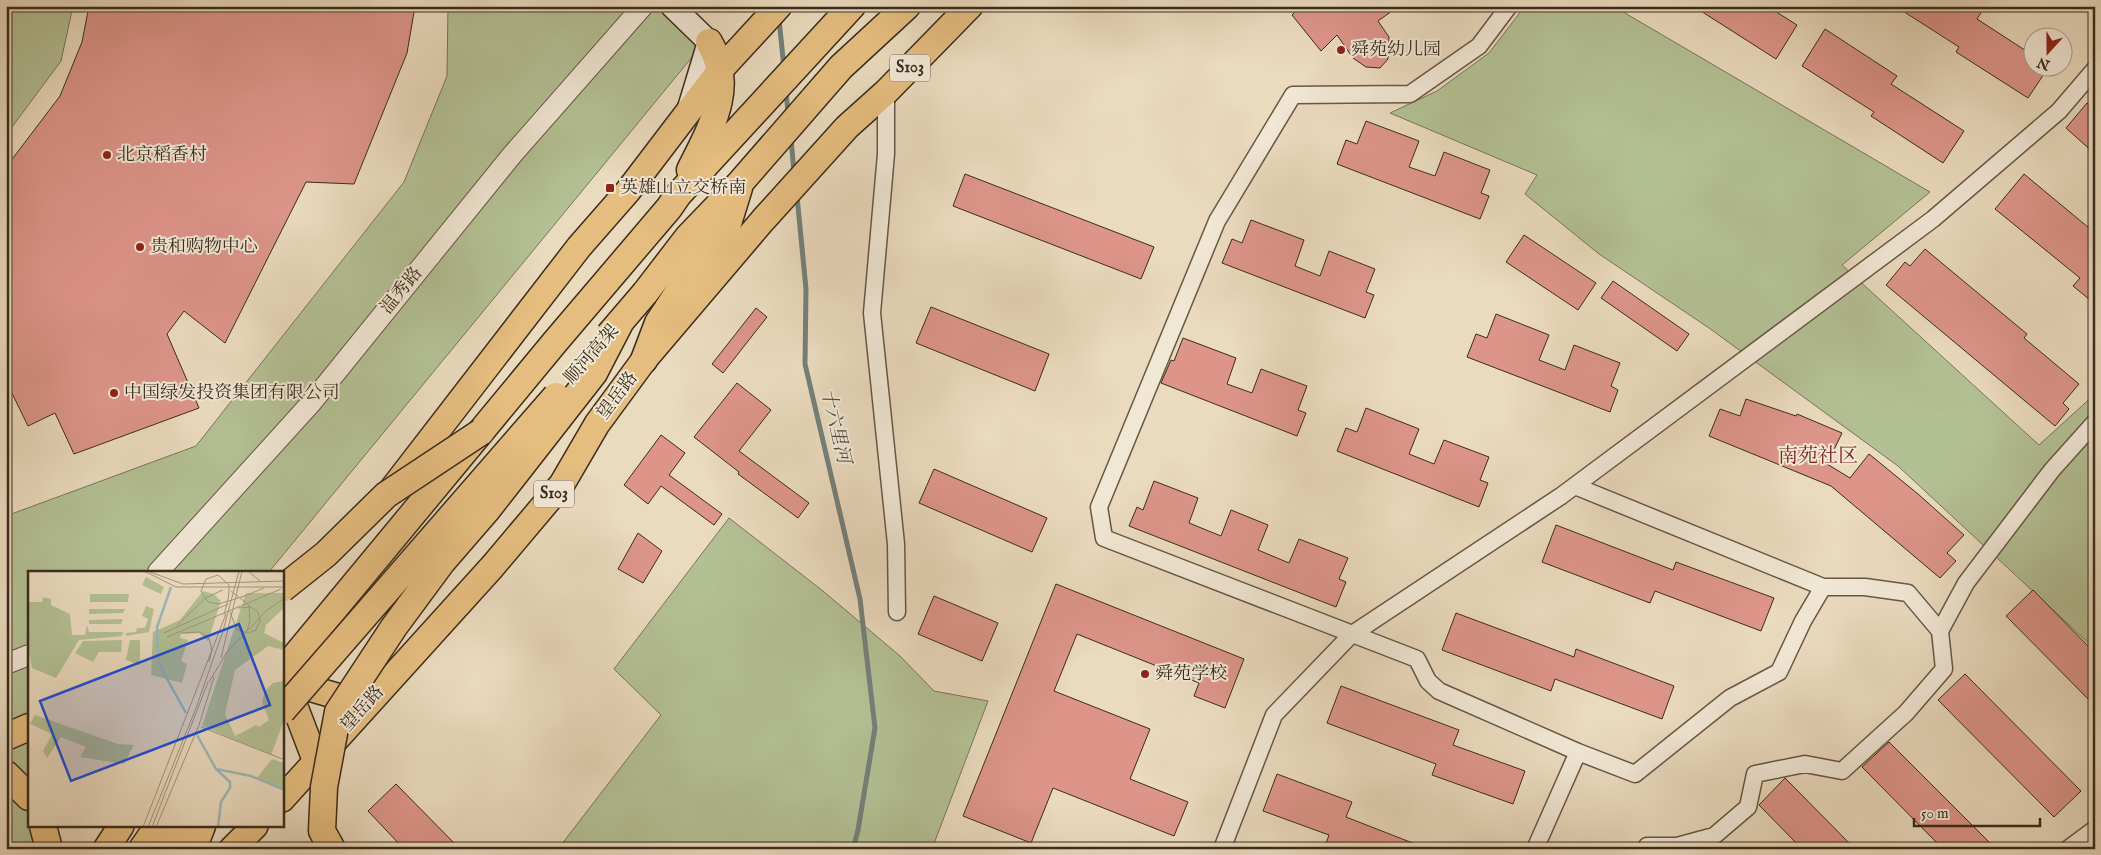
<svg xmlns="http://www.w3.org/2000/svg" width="2101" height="855" font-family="'IM FELL English','Noto Serif SC',serif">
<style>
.green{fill:#b3c094;stroke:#767658}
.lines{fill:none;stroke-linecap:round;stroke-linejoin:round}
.stream{stroke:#74807b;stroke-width:5}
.building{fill:#dd958a;stroke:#3a2c1c}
.minor-casing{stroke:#665844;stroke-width:19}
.tertiary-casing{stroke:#665844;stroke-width:22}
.secondary-casing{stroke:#3a2c1c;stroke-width:25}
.primary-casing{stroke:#3a2c1c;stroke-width:28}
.trunk-casing{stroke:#3a2c1c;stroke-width:29}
.minor{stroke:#f1e7d5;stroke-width:16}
.tertiary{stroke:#f1e7d5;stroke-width:20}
.secondary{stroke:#f1e7d5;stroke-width:22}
.primary{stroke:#e5bd7f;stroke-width:25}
.trunk{stroke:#e5bd7f;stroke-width:26}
.trunk-bridge-casing{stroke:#3a2c1c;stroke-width:29;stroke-linecap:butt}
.trunk-bridge{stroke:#e5bd7f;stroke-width:26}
.poi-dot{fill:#8f2418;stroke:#f1e7d5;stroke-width:2}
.labels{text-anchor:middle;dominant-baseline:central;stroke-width:4;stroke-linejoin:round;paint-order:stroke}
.shield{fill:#f1e7d5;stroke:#716454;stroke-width:1}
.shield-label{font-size:16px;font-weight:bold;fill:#3a2c1c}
.poi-label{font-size:18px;fill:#3a2c1c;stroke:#f1e7d5;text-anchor:start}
.street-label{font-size:18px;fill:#3a2c1c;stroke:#f1e7d5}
.water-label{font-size:19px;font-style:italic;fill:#524f44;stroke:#f1e7d5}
.quarter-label{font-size:20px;fill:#7a1f14;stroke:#f1e7d5}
.inset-river{fill:none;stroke:#9bb8bb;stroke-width:2.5}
.inset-road{fill:none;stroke:#a4947d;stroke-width:1}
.view{fill:#1d4ed8;fill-opacity:0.15;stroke:#1d4ed8;stroke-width:2.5}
.inset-edge{fill:none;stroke:#3a2c1c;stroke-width:2.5}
</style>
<rect width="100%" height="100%" fill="#eadabe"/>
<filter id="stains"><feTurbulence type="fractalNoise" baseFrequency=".004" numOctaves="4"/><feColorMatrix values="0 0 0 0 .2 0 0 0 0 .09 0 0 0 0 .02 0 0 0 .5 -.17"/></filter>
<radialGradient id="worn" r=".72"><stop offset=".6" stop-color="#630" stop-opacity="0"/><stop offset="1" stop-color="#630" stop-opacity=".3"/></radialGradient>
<path class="green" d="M 6,6 L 73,6 L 61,61 L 6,135 Z
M 448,6 L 660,6 L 702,45 L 269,572 L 29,572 L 29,826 L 60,826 L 41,849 L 6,849 L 6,516 L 196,446 L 404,182 L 447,76 Z
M 1525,6 L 1613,6 L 1930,192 L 1842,265 L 2039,445 L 2095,394 L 2095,649 L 1898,466 L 1709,328 L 1599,254 L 1525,194 L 1537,175 L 1390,113 L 1437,91 L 1489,53 Z
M 729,518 L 823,591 L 900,656 L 934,691 L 988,701 L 932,849 L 558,849 L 661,715 L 614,669 Z"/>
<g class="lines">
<path class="stream" d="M 779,19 L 784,68
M 786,91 L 788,113
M 791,139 L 794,172
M 797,196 L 806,289 L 805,364 L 860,599 L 875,728 L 858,830 L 853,849"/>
</g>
<path class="building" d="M 89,6 L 415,6 L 407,53 L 354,184 L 306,182 L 225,343 L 184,311 L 167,334 L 199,408 L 74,454 L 55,413 L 28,426 L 6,381 L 6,165 L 10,162 L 60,96 L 82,42 Z
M 1301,6 L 1399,6 L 1378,21 L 1389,37 L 1388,59 L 1380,68 L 1366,67 L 1353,58 L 1337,35 L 1321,51 L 1292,15 Z
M 1693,6 L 1767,6 L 1797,25 L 1776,59 Z
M 1895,6 L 1975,6 L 1982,11 L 1977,19 L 2034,56 L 2034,68 L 2048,68 L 2028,98 L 1956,52 L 1959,47 Z
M 1825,29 L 1897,76 L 1891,84 L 1964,131 L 1943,163 L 1871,116 L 1874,112 L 1802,66 Z
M 2087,103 L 2095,110 L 2095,154 L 2066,128 Z
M 1366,121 L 1419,141 L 1409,167 L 1435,176 L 1444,152 L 1490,170 L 1481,193 L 1489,196 L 1480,219 L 1337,164 L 1346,140 L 1357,144 Z
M 965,174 L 1154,247 L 1141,279 L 953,206 Z
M 2024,174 L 2095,233 L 2095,304 L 2073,286 L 2080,278 L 1995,209 Z
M 1251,220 L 1304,240 L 1295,266 L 1320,276 L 1329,251 L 1375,269 L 1366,292 L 1374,295 L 1365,318 L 1222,263 L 1232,239 L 1242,243 Z
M 1524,235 L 1596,283 L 1578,310 L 1506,262 Z
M 1925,249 L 2027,334 L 2024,338 L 2079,384 L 2063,403 L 2069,409 L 2055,426 L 1886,285 L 1905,262 L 1910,266 Z
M 1613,281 L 1689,334 L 1677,351 L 1601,298 Z
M 931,307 L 1049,354 L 1035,391 L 916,343 Z
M 756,308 L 767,317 L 723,373 L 712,364 Z
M 1496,314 L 1549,335 L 1539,360 L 1565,370 L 1574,345 L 1620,363 L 1611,386 L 1618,390 L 1610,412 L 1467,357 L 1476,334 L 1487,338 Z
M 1183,338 L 1236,358 L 1227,384 L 1252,393 L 1261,369 L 1307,386 L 1298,410 L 1306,413 L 1297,436 L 1161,383 L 1171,360 L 1174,361 Z
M 737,383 L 771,410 L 739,451 L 809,503 L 798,518 L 738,474 L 739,472 L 694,437 Z
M 1746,399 L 1796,416 L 1797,414 L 1842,433 L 1827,464 L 1850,478 L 1869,454 L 1918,494 L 1964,535 L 1947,553 L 1956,561 L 1940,578 L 1831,486 L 1709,436 L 1720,409 L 1740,416 Z
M 1366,408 L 1419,429 L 1409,454 L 1434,464 L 1444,440 L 1489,457 L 1480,480 L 1488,483 L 1479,507 L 1337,451 L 1346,428 L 1357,432 Z
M 661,435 L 685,453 L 669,475 L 722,514 L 714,525 L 661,486 L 648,504 L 624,485 Z
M 934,469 L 1047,518 L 1032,552 L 919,503 Z
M 1154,481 L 1198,498 L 1189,523 L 1221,536 L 1231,510 L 1268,525 L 1258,550 L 1289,563 L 1299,539 L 1348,558 L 1339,579 L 1346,582 L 1336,607 L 1129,526 L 1137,507 L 1143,510 Z
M 1556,525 L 1673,570 L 1676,562 L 1774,598 L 1761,631 L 1655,591 L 1650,603 L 1542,562 Z
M 638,533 L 662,551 L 643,583 L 618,569 Z
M 1056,584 L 1244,659 L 1225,708 L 1194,696 L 1199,683 L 1077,634 L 1054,691 L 1150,729 L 1130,779 L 1188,802 L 1174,836 L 1053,788 L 1031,843 L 963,816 Z
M 2033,590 L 2095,653 L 2095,706 L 2006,616 Z
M 934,596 L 998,623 L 982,661 L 918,634 Z
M 1456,613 L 1574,657 L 1576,649 L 1674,686 L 1662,719 L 1555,679 L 1551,691 L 1442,650 Z
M 1965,674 L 2081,791 L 2054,817 L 1938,700 Z
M 1341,686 L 1459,730 L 1453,745 L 1525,771 L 1513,804 L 1432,775 L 1436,764 L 1327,723 Z
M 1889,742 L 1996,849 L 1943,849 L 1862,767 Z
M 1277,774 L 1352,802 L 1346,817 L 1428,849 L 1324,849 L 1329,835 L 1263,811 Z
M 1785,778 L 1855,849 L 1802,849 L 1759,805 Z
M 396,784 L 460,849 L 404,849 L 368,811 Z"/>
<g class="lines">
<defs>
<path id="minor" d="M 1509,6 L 1479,46 L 1410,94 L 1293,95 L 1217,221 L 1099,507 L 1104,538 L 1417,659 L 1428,681 L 1439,691 L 1578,752
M 886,92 L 886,154 L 872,313 L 896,544 L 897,612
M 1575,486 L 1823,587
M 1222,849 L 1274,715 L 1351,635 L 1561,496 L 1933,219 L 2059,111 L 2095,69
M 1535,849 L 1578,752 L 1635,774 L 1730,698 L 1779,672 L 1803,621 L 1823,587 L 1865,587 L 1908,593 L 1940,631
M 1645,849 L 1647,846 L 1677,846 L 1714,836 L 1748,807 L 1755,774 L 1805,764 L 1842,771 L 1906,713 L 1944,669 L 1940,631 L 1966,583 L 2052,470 L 2095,422
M 2068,849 L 2095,829"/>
<path id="tertiary" d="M 158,572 L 312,402 L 512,155 L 643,6
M 6,664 L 29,655"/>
<path id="secondary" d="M 672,6 L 709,42
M 689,108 L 709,42"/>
<path id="primary" d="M 390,492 L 579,247 L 628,191 L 721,69 L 779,6
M 287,678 L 292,683 L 367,705
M 282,685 L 289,691 L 316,762
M 282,799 L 492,567 L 562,484 L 597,424 L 644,360 L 763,220 L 847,127 L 886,92 L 970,6
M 106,849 L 121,826
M 232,849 L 255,826"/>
<path id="trunk" d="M 690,170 C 711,128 736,86 709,42
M 645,293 L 688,237 L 740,183 L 841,67 L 907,6
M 644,360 L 658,323 L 699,261 L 727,227 L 739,188
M 282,672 L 555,342 L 669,208 L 678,195 L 852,6
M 6,737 L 29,727
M 6,774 L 29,797
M 43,826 L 49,849
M 142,849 L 158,826
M 166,849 L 185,826
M 193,849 L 202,826"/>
</defs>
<use href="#minor" class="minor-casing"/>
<use href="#tertiary" class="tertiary-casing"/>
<use href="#secondary" class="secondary-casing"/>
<use href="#primary" class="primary-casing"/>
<use href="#trunk" class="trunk-casing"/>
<use href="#minor" class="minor"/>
<use href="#tertiary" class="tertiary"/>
<use href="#secondary" class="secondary"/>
<use href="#primary" class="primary"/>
<use href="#trunk" class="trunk"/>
<defs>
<path id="trunk-bridge" d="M 609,335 L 645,293
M 282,589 L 326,554 L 386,495 L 481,432
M 282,711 L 556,396
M 332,849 L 322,831 L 324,787 L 338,712 L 394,627 L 442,562 L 487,510 L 594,373 L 621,321"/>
</defs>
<use href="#trunk-bridge" class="trunk-bridge-casing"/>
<use href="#trunk-bridge" class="trunk-bridge"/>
</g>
<g class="poi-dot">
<circle cx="1341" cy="50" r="5"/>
<circle cx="107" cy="155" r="5"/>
<rect x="605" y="183" width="10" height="10" rx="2.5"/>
<circle cx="140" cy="247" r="5"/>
<circle cx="114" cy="393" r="5"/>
<circle cx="1145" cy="674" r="5"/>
</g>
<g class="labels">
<g class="shield">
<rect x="890" y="54.5" width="40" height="27" rx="4"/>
<rect x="534" y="480.5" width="40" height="27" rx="4"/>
</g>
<g class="shield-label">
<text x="910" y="68">S103</text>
<text x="554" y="494">S103</text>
</g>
<g class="poi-label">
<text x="1351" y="50">舜苑幼儿园</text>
<text x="117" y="155">北京稻香村</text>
<text x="620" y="188">英雄山立交桥南</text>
<text x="150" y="247">贵和购物中心</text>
<text x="124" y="393">中国绿发投资集团有限公司</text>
<text x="1155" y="674">舜苑学校</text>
</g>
<g class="street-label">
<text transform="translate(402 291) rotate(-51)">温秀路</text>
<text transform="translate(592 355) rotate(-49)">顺河高架</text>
<text transform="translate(618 396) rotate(-53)">望岳路</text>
<text transform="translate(363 709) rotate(-48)">望岳路</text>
</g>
<g class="water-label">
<text transform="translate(835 426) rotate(77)">十六里河</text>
</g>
<g class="quarter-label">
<text x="1818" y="456">南苑社区</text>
</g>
</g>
<g transform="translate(28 571)">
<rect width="256" height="256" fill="#eadabe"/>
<path d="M 118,6 L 136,16 L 133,23 L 114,14 ZM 175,20 L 186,23 L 193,30 L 180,70 L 171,62 L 153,63 L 152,67 L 160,69 L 153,90 L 159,93 L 154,112 L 123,104 L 125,61 L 152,49 ZM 218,22 L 256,22 L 256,37 L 238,54 L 236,62 L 256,72 L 256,79 L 240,75 L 207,99 L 197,143 L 207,165 L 228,154 L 231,156 L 241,149 L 234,131 L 237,120 L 245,112 L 256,110 L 256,149 L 243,184 L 174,155 ZM 62,23 L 101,23 L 100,31 L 62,31 ZM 15,26 L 23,28 L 23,34 L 42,43 L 44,64 L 39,64 L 57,64 L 59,54 L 61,61 L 95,61 L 94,65 L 51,69 L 28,107 L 4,97 L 0,75 L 0,31 L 14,31 ZM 118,35 L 126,38 L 121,61 L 98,65 L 98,62 L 108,61 L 109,57 L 117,57 L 120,48 L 114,45 ZM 61,38 L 97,38 L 95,42 L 61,43 ZM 95,48 L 93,53 L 61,53 L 61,49 ZM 94,69 L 93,81 L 71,81 L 65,91 L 47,82 L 55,70 ZM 102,69 L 112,69 L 112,94 L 98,89 ZM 7,144 L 90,173 L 106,174 L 96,193 L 52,186 L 58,176 L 33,166 L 19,187 L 15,180 L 24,163 L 2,153 ZM 244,188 L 256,192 L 256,217 L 229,207 Z" fill="#b3c094"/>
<path class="inset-river" d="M 143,16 L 129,56 L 130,87 L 133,97 L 158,142M 169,164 L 188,198 L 223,205 L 257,219M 188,198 L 202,211 L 202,217 L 193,231 L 190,256"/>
<path class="inset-road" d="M 116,0 L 148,16 L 257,16M 220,0 L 232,10M 122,1 L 155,13 L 257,10M 203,20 L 221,34 L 222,49 L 219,60M 214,26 L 236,17M 202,41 L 209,59 L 220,62 L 228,59 L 232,49 L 230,41 L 223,36 L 210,37M 196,44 L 197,40 L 199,33 L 200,28 L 201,21 L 201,14 L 190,4 L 178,8 L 173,20 L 180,31 L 191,33 L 194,32 L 204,29 L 216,25M 149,54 L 179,26 L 195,19M 136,62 L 200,33M 153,62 L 172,61 L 181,67 L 184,79 L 181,91M 139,66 L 253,18M 193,87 L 214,0M 181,111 L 199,81 L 238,40 L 257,27M 173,156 L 257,189M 115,256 L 198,43M 120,256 L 168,137 L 195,60 L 211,0M 124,256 L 180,111M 128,256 L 171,154 L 186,106"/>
<path class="view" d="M 211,53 L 242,134 L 43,210 L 12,130 Z"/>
<rect width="256" height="256" class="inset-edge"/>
</g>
<rect width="2101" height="855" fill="none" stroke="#eadabe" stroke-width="25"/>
<rect x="8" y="8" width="2086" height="840" fill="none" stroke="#3a2c1c" stroke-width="2.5"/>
<rect x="12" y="12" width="2076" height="830" fill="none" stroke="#3a2c1c"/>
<g transform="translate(2048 52) rotate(201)"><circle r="24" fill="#f1e7d5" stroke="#a89c8b"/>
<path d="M0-4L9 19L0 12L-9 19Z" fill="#8f2418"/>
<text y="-8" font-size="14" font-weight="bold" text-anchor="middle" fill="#3a2c1c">N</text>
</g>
<path d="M1914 818v8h126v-8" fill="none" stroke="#3a2c1c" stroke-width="2.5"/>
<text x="1921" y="818" font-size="15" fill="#3a2c1c" stroke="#f1e7d5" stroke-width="4" paint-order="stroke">50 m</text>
<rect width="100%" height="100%" filter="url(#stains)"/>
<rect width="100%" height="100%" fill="url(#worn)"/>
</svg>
